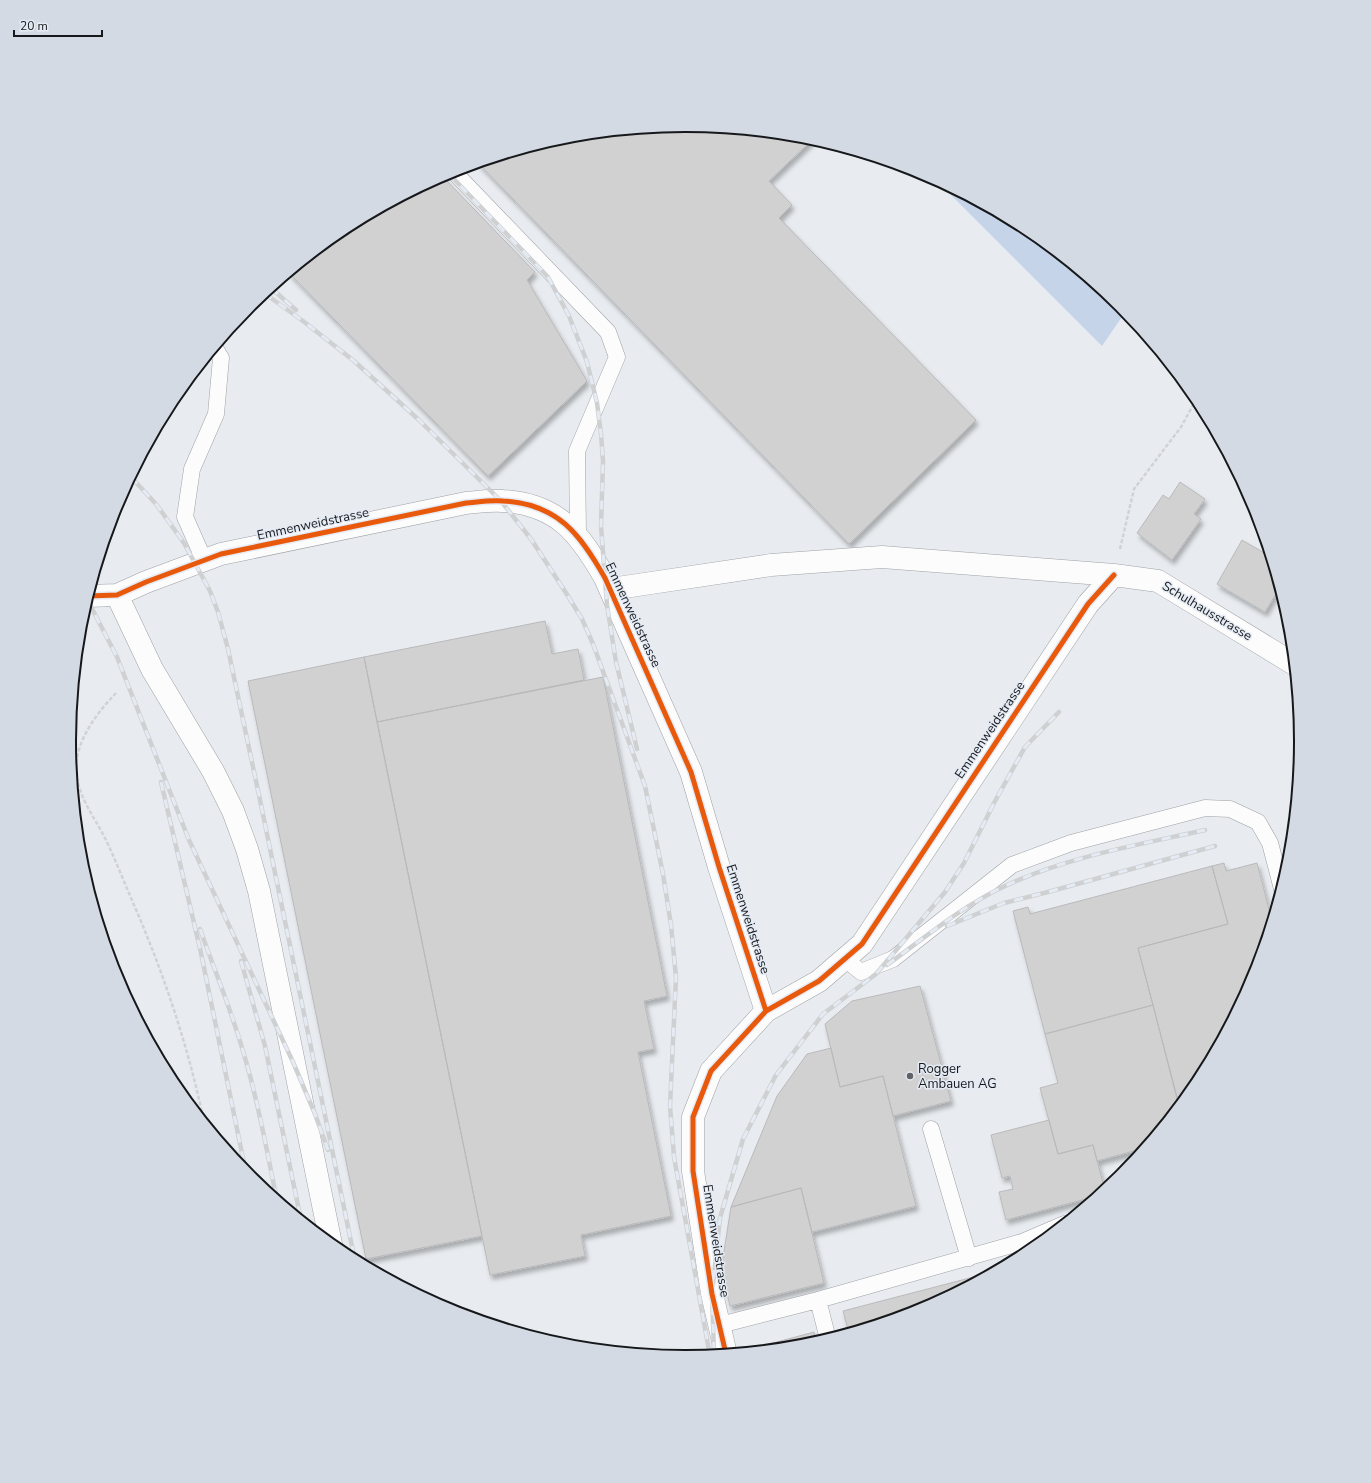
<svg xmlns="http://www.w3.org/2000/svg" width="1371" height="1483" font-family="'Nunito Sans',sans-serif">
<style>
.green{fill:#c5d4e8}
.building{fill:#d1d1d2;stroke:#bab9bb;filter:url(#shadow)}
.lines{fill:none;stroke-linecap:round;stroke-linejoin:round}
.service-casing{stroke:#9ea1a4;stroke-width:17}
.minor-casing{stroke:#9ea1a4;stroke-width:23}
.path{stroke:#d1d2d4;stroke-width:2.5;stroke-dasharray:4 2;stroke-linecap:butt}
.service{stroke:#fcfcfd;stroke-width:16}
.minor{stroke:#fcfcfd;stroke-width:22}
.rail-casing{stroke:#ced0d1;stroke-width:4.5}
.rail{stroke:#e5ebf4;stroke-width:3;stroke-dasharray:9;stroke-linecap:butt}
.cycleway-casing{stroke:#e5ebf4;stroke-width:8}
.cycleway{stroke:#e8590c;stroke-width:5}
.poi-dot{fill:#606266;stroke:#e5ebf4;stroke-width:1.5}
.labels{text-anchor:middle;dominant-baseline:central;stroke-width:3;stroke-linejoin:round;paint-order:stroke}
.street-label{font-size:13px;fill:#16181b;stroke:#e5ebf4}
.poi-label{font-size:13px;fill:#16181b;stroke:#e5ebf4;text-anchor:start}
.rim{fill:none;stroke:#16181b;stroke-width:2}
</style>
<defs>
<filter id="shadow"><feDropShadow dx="2.5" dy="4.5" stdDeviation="2" flood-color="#0004"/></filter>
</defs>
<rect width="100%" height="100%" fill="#e8ecf0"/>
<path class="green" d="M 935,179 L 1028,229 L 1122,306 L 1126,311 L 1102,346 Z"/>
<path class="building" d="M 686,125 L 810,138 L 812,140 L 769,181 L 792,205 L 779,218 L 976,420 L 849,544 L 478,163 L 565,137 Z
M 442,176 L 535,272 L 527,280 L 587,381 L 488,476 L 289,273 L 343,229 Z
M 1180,482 L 1205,499 L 1194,514 L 1201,519 L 1172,560 L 1137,533 L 1163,495 L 1169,499 Z
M 1242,540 L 1271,557 L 1280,587 L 1265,612 L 1217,584 Z
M 545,621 L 552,654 L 578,649 L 584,680 L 377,722 L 364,657 Z
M 364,657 L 482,1236 L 366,1259 L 248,681 Z
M 603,677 L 667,996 L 644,1001 L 654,1049 L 638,1052 L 671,1216 L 581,1235 L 585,1256 L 490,1275 L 377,722 Z
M 1224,863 L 1226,871 L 1257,863 L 1272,921 L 1266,940 L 1261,942 L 1263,950 L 1255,978 L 1198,1084 L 1191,1093 L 1177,1097 L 1138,948 L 1228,924 L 1212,866 Z
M 1212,866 L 1228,924 L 1138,948 L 1153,1005 L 1045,1034 L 1013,911 L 1028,907 L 1030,914 Z
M 920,986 L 951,1101 L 893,1116 L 883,1076 L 840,1087 L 825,1024 L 852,1001 Z
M 1153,1005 L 1179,1107 L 1142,1153 L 1141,1149 L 1097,1161 L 1093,1145 L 1058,1154 L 1040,1088 L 1058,1083 L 1045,1034 Z
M 831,1048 L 840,1087 L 883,1076 L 916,1206 L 812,1232 L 801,1188 L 731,1207 L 777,1096 L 807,1054 Z
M 1049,1120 L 1058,1154 L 1093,1145 L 1105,1191 L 1101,1195 L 1006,1220 L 999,1192 L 1013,1189 L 1010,1176 L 1002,1178 L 991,1135 Z
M 801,1188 L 824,1283 L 730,1306 L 721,1270 L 731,1207 Z
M 985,1274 L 985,1277 L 921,1311 L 849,1333 L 843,1311 Z
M 814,1332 L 817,1343 L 806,1346 L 748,1352 L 747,1350 Z"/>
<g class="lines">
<defs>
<path id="service" d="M 453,171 L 608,332 L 617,357 L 577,451 L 578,536
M 204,560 L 185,517 L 192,469 L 216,414 L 221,358 L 215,348
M 845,959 L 861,972 L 893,959 L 1012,865 L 1071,843 L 1205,808 L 1230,809 L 1258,822 L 1270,843 L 1282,889
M 931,1129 L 969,1258
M 818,1300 L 828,1339
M 720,1325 L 818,1300 L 1022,1242 L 1064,1224"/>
<path id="minor" d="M 611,589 L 771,565 L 882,557 L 1114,575 L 1158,581 L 1294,664
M 117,595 L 152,669 L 213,771 L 233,811 L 247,849 L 259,891 L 331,1244
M 88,596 L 117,595 L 146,582 L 221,554 L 466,503 C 478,502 491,500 503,501 C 558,504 580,534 605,578 L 691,772 L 719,867 L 766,1011
M 726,1354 L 712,1294 L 693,1171 L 693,1117 L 711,1071 L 766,1011 L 819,981 L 862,944 L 1088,604 L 1114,575"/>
</defs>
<use href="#service" class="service-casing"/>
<use href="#minor" class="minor-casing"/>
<path class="path" d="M 1120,549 L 1134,489 L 1181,427 L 1197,398
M 116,693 C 97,713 75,741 76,771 C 78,797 95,818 106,840 C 115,859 123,879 131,898 C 163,971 188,1045 204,1122"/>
<use href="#service" class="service"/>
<use href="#minor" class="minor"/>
<defs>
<path id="rail" d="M 448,173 L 548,277 L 569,316 L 587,362 L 597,403 L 601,434 L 603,461 L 601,526 L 607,605 L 616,662 L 637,749
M 271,288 L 296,310
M 264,293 L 303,321 L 354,361 L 419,420 L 501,501 L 531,539 L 568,596 L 582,619 L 593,644 L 645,786 L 663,874 L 671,925 L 676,977 L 670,1106 L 674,1157 L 710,1356
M 131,477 L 156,504 L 184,543 L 210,591 L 218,612 L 228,649 L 260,800 L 355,1261
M 87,599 L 117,657 L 189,840 L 293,1062 L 315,1114 L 328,1150
M 161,782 L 201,953 L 246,1173
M 947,926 L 1004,903 L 1048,892 L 1215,846
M 200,929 C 215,972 233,1014 245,1058 C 259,1104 267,1153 277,1200
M 241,961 L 265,1046 L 301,1220
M 887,965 C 924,938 961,907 1003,887 C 1065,857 1138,845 1205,830
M 714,1351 L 712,1294 L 720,1218 L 743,1139 L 776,1075 L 823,1014 L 876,974 L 945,892 L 964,863 L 994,803 L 1025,747 L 1059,712"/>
</defs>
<use href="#rail" class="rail-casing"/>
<use href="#rail" class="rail"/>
<defs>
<path id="cycleway" d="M 88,596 L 117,595 L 146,582 L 221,554 L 466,503 C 478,502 491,500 503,501 C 558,504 580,534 605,578 L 691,772 L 719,867 L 766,1011
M 726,1354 L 712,1294 L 693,1171 L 693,1117 L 711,1071 L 766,1011 L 819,981 L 862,944 L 1088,604 L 1114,575"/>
</defs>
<use href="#cycleway" class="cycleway-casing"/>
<use href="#cycleway" class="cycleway"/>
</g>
<circle class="poi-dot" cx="910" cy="1076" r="4"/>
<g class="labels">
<g class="street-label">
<text transform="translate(313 524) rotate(-12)">Emmenweidstrasse</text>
<text transform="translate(1207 611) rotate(31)">Schulhausstrasse</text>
<text transform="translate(633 615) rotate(65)">Emmenweidstrasse</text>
<text transform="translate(990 730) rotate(-56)">Emmenweidstrasse</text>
<text transform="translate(748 919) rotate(72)">Emmenweidstrasse</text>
<text transform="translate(716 1241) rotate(81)">Emmenweidstrasse</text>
</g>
<g class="poi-label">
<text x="918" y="1069">Rogger<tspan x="918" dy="15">Ambauen AG</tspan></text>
</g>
</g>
<path d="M0 0H1371V1483H0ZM76 741a609 609 0 1 1 1218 0a609 609 0 1 1-1218 0Z" fill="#d4dae3" fill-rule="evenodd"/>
<path class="rim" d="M76 741a609 609 0 1 1 1218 0a609 609 0 1 1-1218 0Z"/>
<path d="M14 30v6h88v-6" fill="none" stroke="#16181b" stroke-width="2"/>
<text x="20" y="30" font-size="12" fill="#16181b" stroke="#e5ebf4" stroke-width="3" paint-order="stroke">20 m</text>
</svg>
